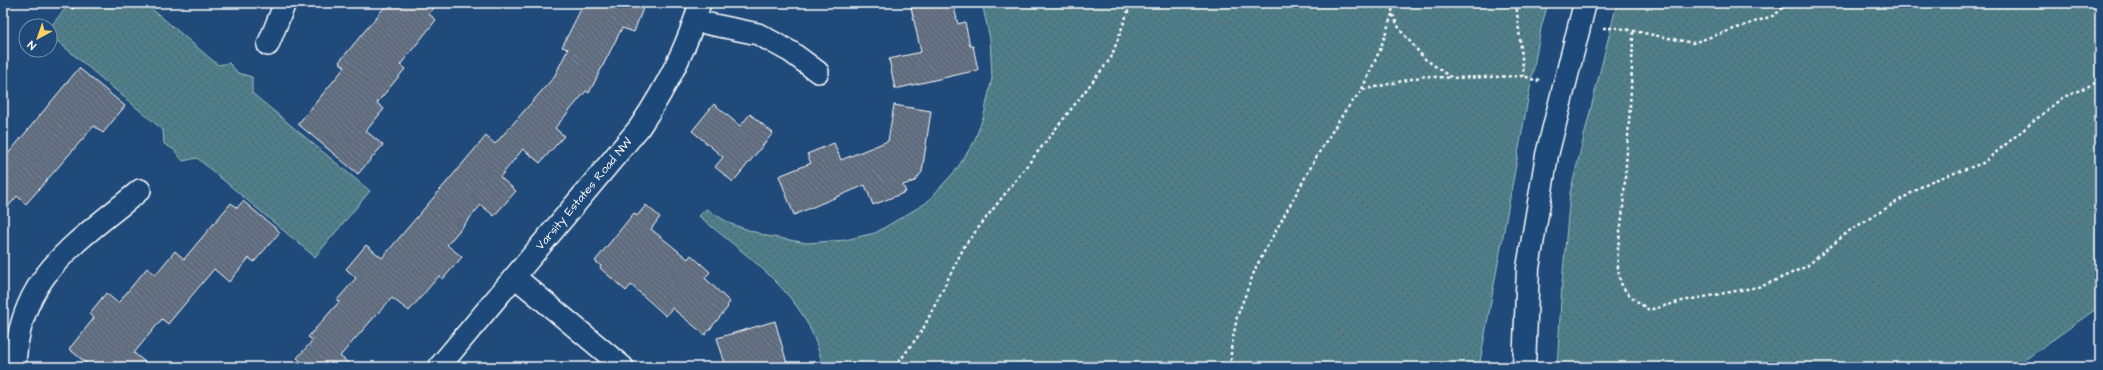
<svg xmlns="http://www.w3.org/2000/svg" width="2103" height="370" font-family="'Architects Daughter',sans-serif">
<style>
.grass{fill:url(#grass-dots);stroke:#a7bec4}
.building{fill:url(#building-back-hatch);stroke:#fff}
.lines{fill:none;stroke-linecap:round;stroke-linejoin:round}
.minor-casing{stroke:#fff;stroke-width:24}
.tertiary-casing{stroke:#fff;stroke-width:25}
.path{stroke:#fff;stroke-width:2.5;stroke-dasharray:3 3;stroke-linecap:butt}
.minor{stroke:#1f4a7a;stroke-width:21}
.tertiary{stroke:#1f4a7a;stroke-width:22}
.labels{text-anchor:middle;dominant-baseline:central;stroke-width:3;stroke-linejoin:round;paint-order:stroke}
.street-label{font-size:12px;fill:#fff;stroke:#1f4a7a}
</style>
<defs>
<pattern id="grass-dots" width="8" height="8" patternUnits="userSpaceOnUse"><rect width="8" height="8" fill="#4f7e88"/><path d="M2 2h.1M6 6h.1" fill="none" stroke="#4e656a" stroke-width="1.8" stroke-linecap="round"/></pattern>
<pattern id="building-back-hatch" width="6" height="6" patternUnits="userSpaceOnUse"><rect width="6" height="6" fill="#5e6c7e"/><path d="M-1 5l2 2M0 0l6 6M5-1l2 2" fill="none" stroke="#768291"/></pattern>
</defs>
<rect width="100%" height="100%" fill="#1f4a7a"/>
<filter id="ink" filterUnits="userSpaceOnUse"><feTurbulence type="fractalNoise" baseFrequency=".025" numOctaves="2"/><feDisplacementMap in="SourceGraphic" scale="8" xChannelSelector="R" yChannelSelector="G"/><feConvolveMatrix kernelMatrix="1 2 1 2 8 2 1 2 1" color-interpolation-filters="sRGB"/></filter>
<g filter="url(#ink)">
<path class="grass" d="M 70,3 L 145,3 L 218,65 L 229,63 L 238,73 L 252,77 L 252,93 L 370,191 L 315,257 L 197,158 L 183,161 L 173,149 L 164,144 L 163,130 L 50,35 L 50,27 Z
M 982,3 L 1548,3 L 1541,28 L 1479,367 L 823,367 C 822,360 819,353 817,346 C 799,289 743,254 699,216 L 706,209 L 731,224 L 767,236 L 807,243 L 845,240 L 875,233 L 926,203 L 956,170 L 974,142 L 984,115 L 992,78 L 990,39 Z
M 1617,3 L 2100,3 L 2100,306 L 2015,367 L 1557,367 L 1562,283 L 1570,193 Z"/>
<path class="building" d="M 388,3 L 438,3 L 429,14 L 436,20 L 400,65 L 405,69 L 377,103 L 384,109 L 366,131 L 383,145 L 358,174 L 298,124 L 345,67 L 339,62 Z
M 584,3 L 645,3 L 634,32 L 622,28 L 589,93 L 586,91 L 555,128 L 564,136 L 540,163 L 523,149 L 500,177 L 516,191 L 494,216 L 481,205 L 447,245 L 462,257 L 443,279 L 439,276 L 409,311 L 392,298 L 377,314 L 340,356 L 353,367 L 307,367 L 297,358 L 313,340 L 308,337 L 339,302 L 337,300 L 356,278 L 346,269 L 366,245 L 382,258 L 486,136 L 495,144 L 554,77 L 568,49 L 562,47 Z
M 910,3 L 953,3 L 958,24 L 965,22 L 970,46 L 973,46 L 978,70 L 895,89 L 889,59 L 921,52 Z
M 79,68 L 125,106 L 103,133 L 94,126 L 26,204 L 17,196 L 3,213 L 3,160 Z
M 714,104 L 740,126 L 750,114 L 773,133 L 733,182 L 715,167 L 723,157 L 692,131 Z
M 894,105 L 931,111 L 922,172 L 915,181 L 903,185 L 906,192 L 873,205 L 865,185 L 794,215 L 779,176 L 811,163 L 807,154 L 834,143 L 841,160 L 888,141 Z
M 243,201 L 280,232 L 254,262 L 249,258 L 229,282 L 214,269 L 168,324 L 162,319 L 134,353 L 151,367 L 91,367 L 69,349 L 94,318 L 89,314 L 106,293 L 118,303 L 147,268 L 155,275 L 175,251 L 184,259 L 231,203 L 237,208 Z
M 646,205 L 660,217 L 651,229 L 688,259 L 691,255 L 710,272 L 705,278 L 730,302 L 727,306 L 728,307 L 705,335 L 672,308 L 666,316 L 631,285 L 626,291 L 600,268 L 601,266 L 595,261 L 634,213 L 637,216 Z
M 775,321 L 788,367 L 726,367 L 717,338 Z"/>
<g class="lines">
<defs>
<path id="minor" d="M 695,21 L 758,34 L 791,52 L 818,72
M 268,45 L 285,3
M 515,277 L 623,367
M 15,367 C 18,275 76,244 140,190
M 439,367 L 639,128 C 666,88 687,49 700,3"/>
<path id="tertiary" d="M 1524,367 L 1528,268 L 1547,155 L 1585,3"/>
</defs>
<use href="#minor" class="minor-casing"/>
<use href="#tertiary" class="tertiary-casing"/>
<path class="path" d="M 67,3 L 74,9
M 1393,3 L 1392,13 L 1400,30 L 1425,59 L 1452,78 L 1524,76 L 1537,81 L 1541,77
M 1516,3 L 1524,76
M 1603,28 L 1619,28 L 1693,43 L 1775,15 L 1787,3
M 1633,32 C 1632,90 1627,149 1623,208 C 1621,232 1614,256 1620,280 C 1623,293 1640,303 1649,310 L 1682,301 L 1763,286 L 1807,266 L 1849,231 L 1929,182 L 1983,163 L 2062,98 L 2100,81
M 1362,89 L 1380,50 L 1392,14
M 895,367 L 922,331 L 965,245 L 1111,58 L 1131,3
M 1231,367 L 1231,349 L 1237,317 L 1256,267 L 1318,154 L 1345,111 L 1362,90 L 1425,76 L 1451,78"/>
<use href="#minor" class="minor"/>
<use href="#tertiary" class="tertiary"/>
</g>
</g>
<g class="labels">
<g class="street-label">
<text transform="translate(584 194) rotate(-50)">Varsity Estates Road NW</text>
</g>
</g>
<rect width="2103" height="370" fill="none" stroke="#1f4a7a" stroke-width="16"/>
<rect x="8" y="8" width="2087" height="354" fill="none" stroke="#fff" stroke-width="1.5" filter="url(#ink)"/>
<g transform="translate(38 38) rotate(220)"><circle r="19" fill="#1f4a7a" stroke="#7992af"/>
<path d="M0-3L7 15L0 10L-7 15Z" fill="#ffd166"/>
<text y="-6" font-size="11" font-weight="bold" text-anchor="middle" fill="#ffffff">N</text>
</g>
</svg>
